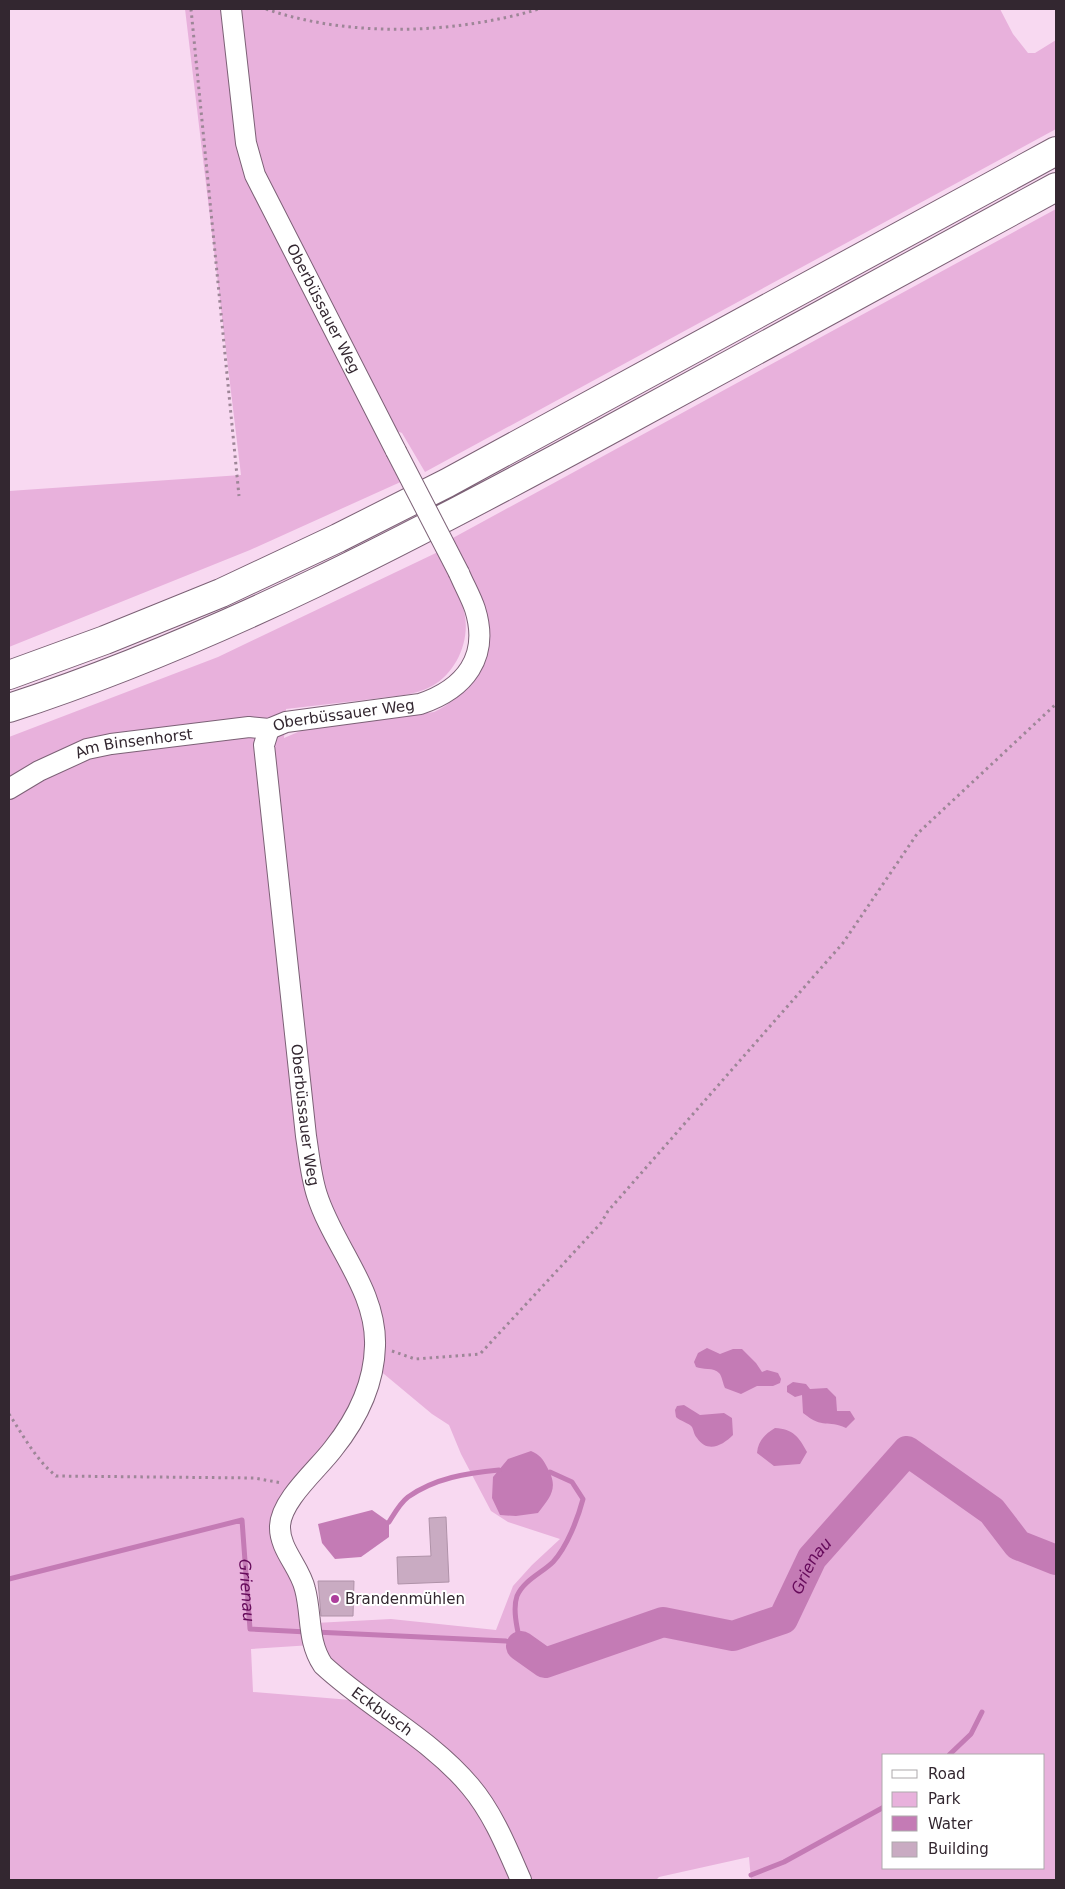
<svg xmlns="http://www.w3.org/2000/svg" width="1065" height="1889" font-family="'DejaVu Sans',sans-serif">
<style>
.green{fill:#e8b1dc;fill-rule:evenodd}
.water{fill:#c47bb5}
.lines{fill:none;stroke-linecap:round;stroke-linejoin:round}
.stream{stroke:#c47bb5;stroke-width:5}
.river{stroke:#c47bb5;stroke-width:30}
.building{fill:#c9abc2;stroke:#af92a8}
.street-casing{stroke:#7c6176;stroke-width:22}
.highway-casing{stroke:#7c6176;stroke-width:30}
.path{stroke:#9d8697;stroke-width:3;stroke-dasharray:2.5 4;stroke-linecap:butt}
.street{stroke:#fff;stroke-width:20}
.highway{stroke:#fff;stroke-width:28}
.street-bridge-casing{stroke:#7c6176;stroke-width:22;stroke-linecap:butt}
.street-bridge{stroke:#fff;stroke-width:20}
.poi-dot{fill:#ad3e9c;stroke:#fff;stroke-width:2}
.labels{text-anchor:middle;dominant-baseline:central;stroke-width:4;stroke-linejoin:round;paint-order:stroke}
.street-label{font-size:15px;fill:#332730;stroke:#fff}
.poi-label{font-size:15px;fill:#332730;stroke:#fff;text-anchor:start}
.water-label{font-size:16px;font-style:italic;fill:#650a5a;stroke:#fff}
</style>
<rect width="100%" height="100%" fill="#f8d9f1"/>
<path class="green" d="M 185,9 L 226,9 L 243,152 L 405,480 L 250,550 L 9,647 L 9,491 L 241,475 Z
M 237,9 L 1000,9 L 1013,34 L 1028,53 L 1035,53 L 1056,40 L 1056,129 L 425,472 L 402,433 L 397,431 L 267,183 L 253,139 Z
M 1056,209 L 1056,1880 L 751,1880 L 749,1857 L 659,1877 L 656,1880 L 9,1880 L 9,737 L 218,657 L 438,552 C 447,571 458,590 464,611 C 471,639 457,672 432,686 C 415,696 392,696 373,699 C 344,702 315,706 286,709 L 284,738 L 305,729 L 434,712 C 476,691 500,651 484,605 C 476,582 462,560 451,539 ZM 378,1369 L 432,1414 L 449,1425 L 461,1454 L 491,1511 L 508,1522 L 560,1539 L 532,1565 L 513,1586 L 496,1630 L 391,1619 L 315,1623 L 282,1518 ZM 312,1645 L 351,1700 L 253,1692 L 251,1649 ZM 884,1755 L 1044,1755 L 1044,1868 L 884,1868 Z"/>
<path class="water" d="M 707,1348 L 720,1354 L 733,1349 L 742,1349 L 756,1363 L 762,1372 L 767,1370 L 778,1373 L 781,1379 L 780,1383 L 773,1386 L 757,1386 L 741,1394 L 725,1388 C 723,1384 722,1376 719,1373 C 714,1367 702,1370 696,1367 L 694,1362 L 698,1353 Z
M 793,1382 L 806,1384 L 810,1389 L 827,1388 L 836,1397 L 837,1411 L 850,1411 L 855,1419 L 846,1428 C 827,1419 824,1430 803,1413 L 802,1395 L 795,1397 L 787,1392 L 787,1386 Z
M 684,1405 L 700,1415 L 724,1413 L 732,1418 L 733,1435 C 723,1445 708,1454 697,1438 C 694,1435 694,1431 692,1427 C 689,1423 680,1421 676,1417 L 675,1410 L 677,1406 Z
M 775,1428 C 793,1429 799,1437 807,1452 L 800,1464 L 774,1466 L 757,1453 C 758,1441 765,1434 775,1428 Z
M 531,1451 C 540,1455 543,1459 547,1467 C 559,1488 551,1496 538,1513 L 516,1516 L 500,1515 L 492,1498 L 493,1477 L 508,1459 Z
M 372,1510 L 389,1522 L 389,1537 L 361,1557 L 335,1559 L 322,1543 L 318,1524 Z"/>
<g class="lines">
<g class="stream">
<path d="M 389,1522 C 394,1514 400,1503 408,1497 C 435,1478 467,1473 499,1470"/>
<path id="s1" d="M 9,1579 L 242,1520 L 250,1629 L 307,1632"/>
<path d="M 315,1632 L 506,1641 L 521,1646"/>
<path d="M 521,1646 C 518,1632 512,1610 517,1596 C 524,1580 542,1573 553,1562 C 567,1547 578,1518 583,1499 L 572,1482 L 550,1472"/>
<path d="M 949,1755 L 971,1734 L 982,1712"/>
<path d="M 751,1875 L 784,1862 L 884,1807"/>
</g>
<path class="river" id="s2" d="M 521,1646 L 545,1663 L 663,1622 L 733,1636 L 783,1619 L 812,1558 L 907,1451 L 992,1511 L 1018,1545 L 1056,1560"/>
</g>
<path class="building" d="M 446,1517 L 449,1582 L 398,1584 L 397,1557 L 431,1556 L 429,1518 Z
M 318,1581 L 354,1581 L 353,1616 L 321,1616 Z"/>
<g class="lines">
<defs>
<g id="street">
<path id="s3" d="M 231,9 L 246,143 L 255,175 L 396,451"/>
<path id="s4" d="M 269,729 L 264,745 L 306,1136 C 309,1155 311,1177 317,1195 C 333,1246 377,1290 375,1346 C 374,1385 357,1419 333,1449 C 318,1469 281,1500 280,1526 C 279,1549 300,1567 305,1589 C 312,1615 307,1641 323,1665 C 369,1708 430,1738 470,1786 C 493,1813 507,1848 521,1880"/>
<path id="s5" d="M 9,789 L 39,771 L 87,749 L 111,744 L 249,727 L 269,729 L 286,722 L 420,704 C 465,689 490,657 475,609 C 471,597 464,585 459,573"/>
</g>
<path id="highway" d="M 9,675 L 105,640 L 221,593 L 338,538 L 447,483 L 1056,151
M 9,708 C 218,640 414,536 606,432 C 756,350 906,269 1056,187"/>
</defs>
<use href="#street" class="street-casing"/>
<use href="#highway" class="highway-casing"/>
<path class="path" d="M 191,9 L 239,496
M 266,9 C 350,38 455,34 539,9
M 392,1351 L 415,1359 L 480,1354 L 601,1223 L 608,1211 L 843,943 L 917,834 L 1056,704
M 9,1414 C 23,1435 36,1460 56,1476 L 254,1478 L 282,1483"/>
<use href="#street" class="street"/>
<use href="#highway" class="highway"/>
<defs>
<path id="street-bridge" d="M 396,451 L 459,573"/>
</defs>
<use href="#street-bridge" class="street-bridge-casing"/>
<use href="#street-bridge" class="street-bridge"/>
</g>
<circle class="poi-dot" cx="335" cy="1599" r="5"/>
<g class="labels">
<g class="street-label">
<text stroke="none"><textPath href="#s3" startOffset="318">Oberbüssauer Weg</textPath></text>
<text stroke="none"><textPath href="#s5" startOffset="348">Oberbüssauer Weg</textPath></text>
<text stroke="none"><textPath href="#s5" startOffset="135">Am Binsenhorst</textPath></text>
<text stroke="none"><textPath href="#s4" startOffset="389">Oberbüssauer Weg</textPath></text>
<text stroke="none"><textPath href="#s4" startOffset="1064">Eckbusch</textPath></text>
</g>
<g class="poi-label">
<text x="345" y="1599">Brandenmühlen</text>
</g>
<g class="water-label">
<text stroke="none"><textPath href="#s2" startOffset="339">Grienau</textPath></text>
<text stroke="none"><textPath href="#s1" startOffset="311">Grienau</textPath></text>
</g>
</g>
<rect width="1065" height="1889" fill="none" stroke="#332730" stroke-width="20"/>
<rect x="882" y="1754" width="162" height="115" fill="#ffffff" stroke="#ada9ac"/>
<rect x="892" y="1770" width="25" height="8" fill="#ffffff" stroke="#ada9ac"/>
<text x="928" y="1779" font-size="15" fill="#332730">Road</text>
<rect x="892" y="1792" width="25" height="15" fill="#e8b1dc" stroke="#ada9ac"/>
<text x="928" y="1804" font-size="15" fill="#332730">Park</text>
<rect x="892" y="1816" width="25" height="15" fill="#c47bb5" stroke="#ada9ac"/>
<text x="928" y="1829" font-size="15" fill="#332730">Water</text>
<rect x="892" y="1842" width="25" height="15" fill="#c9abc2" stroke="#ada9ac"/>
<text x="928" y="1854" font-size="15" fill="#332730">Building</text>
</svg>
